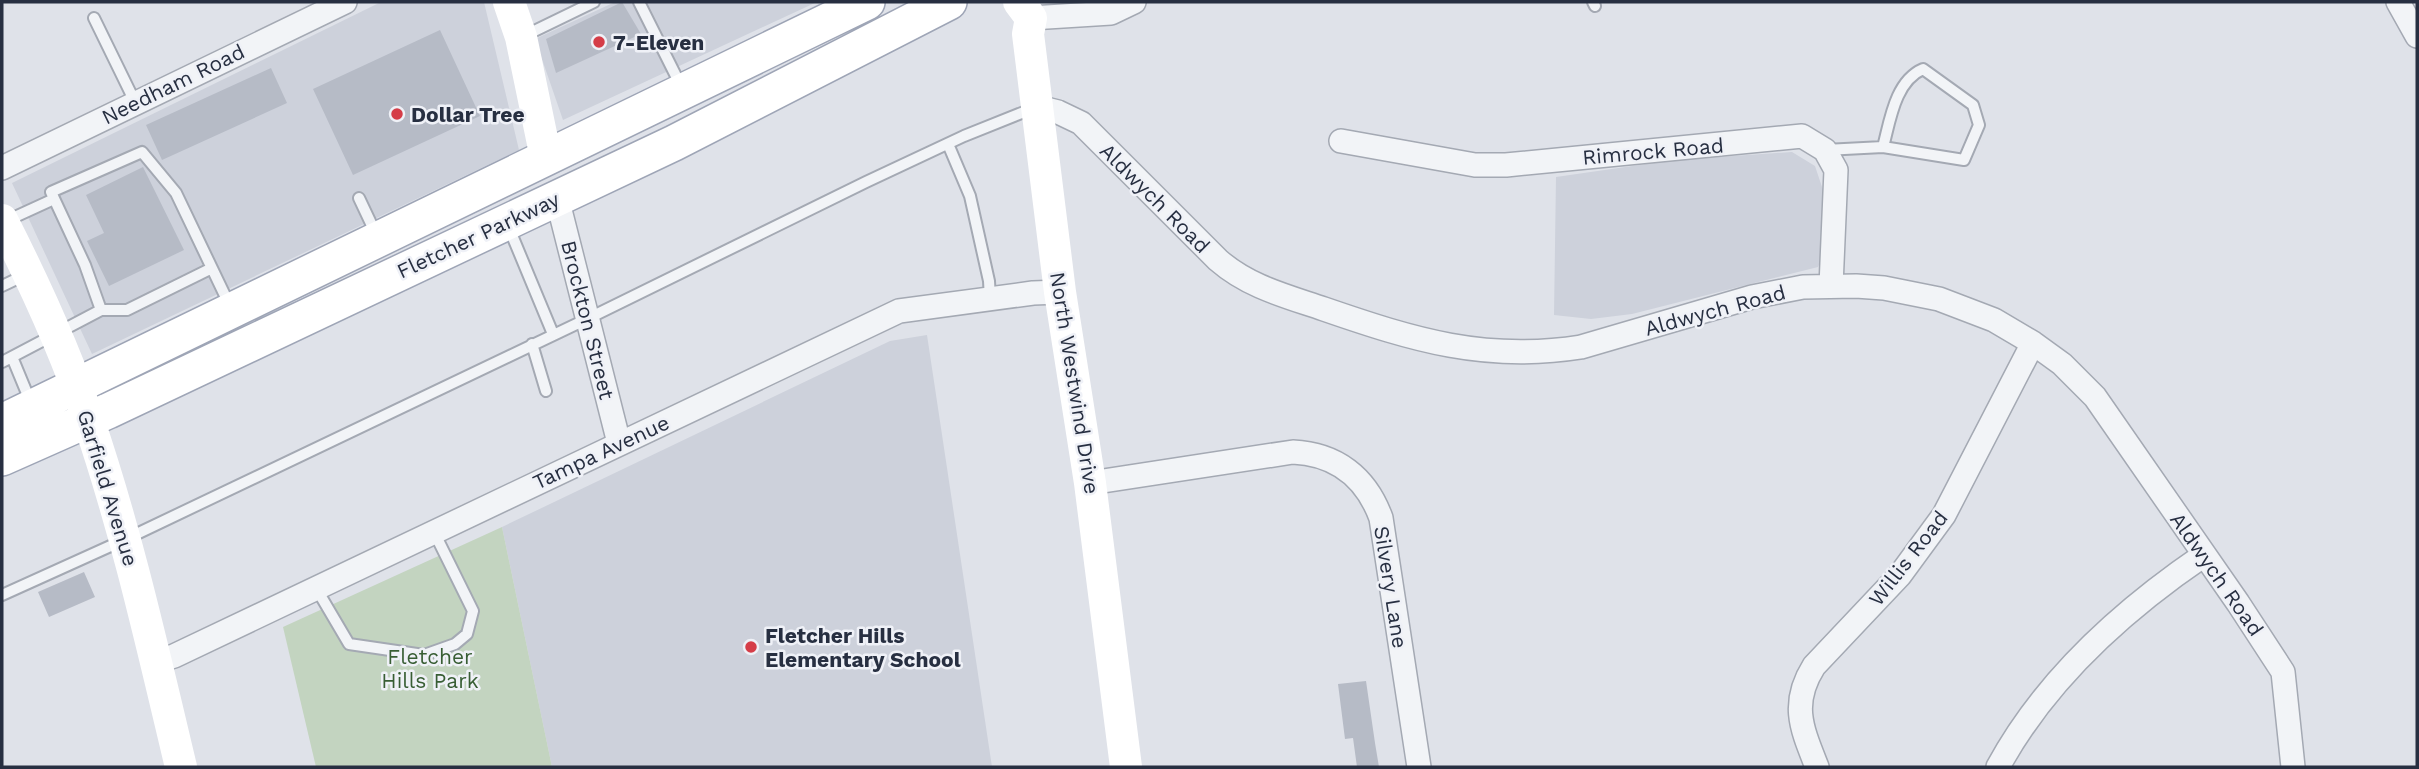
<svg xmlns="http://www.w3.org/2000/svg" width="2419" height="769" font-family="'Work Sans',sans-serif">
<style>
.built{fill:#cdd1db}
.green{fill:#c3d4c0}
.building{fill:#b6bbc6}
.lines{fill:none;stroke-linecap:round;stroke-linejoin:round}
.lane-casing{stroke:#a4a9b3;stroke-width:14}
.street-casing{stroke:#a4a9b3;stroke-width:26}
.primary-casing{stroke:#9ea5b6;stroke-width:38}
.lane{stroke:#f2f4f7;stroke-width:10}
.street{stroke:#f2f4f7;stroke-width:23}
.secondary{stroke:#fff;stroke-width:32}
.primary{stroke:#fff;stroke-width:35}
.poi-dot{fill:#d53d48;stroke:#eff1f7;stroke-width:2.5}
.labels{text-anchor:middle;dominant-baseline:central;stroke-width:5;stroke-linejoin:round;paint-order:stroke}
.poi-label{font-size:21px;font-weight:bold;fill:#272f41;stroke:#eff1f7;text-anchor:start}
.street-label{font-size:21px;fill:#272f41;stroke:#eff1f7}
.park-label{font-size:21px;fill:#385e34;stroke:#eff1f7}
</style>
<rect width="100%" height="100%" fill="#dfe2e9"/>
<path class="built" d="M 381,2 L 484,2 L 519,150 L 92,354 L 12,183 Z
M 615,2 L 817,2 L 563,120 L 535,39 Z
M 1792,152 L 1815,166 L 1828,205 L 1826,249 L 1818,267 L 1632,314 L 1591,319 L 1554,315 L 1556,177 L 1674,160 Z
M 927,335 L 992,767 L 552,767 L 502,527 L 890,341 Z"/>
<path class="green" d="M 502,527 L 552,767 L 316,767 L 283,627 Z"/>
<path class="building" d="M 622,2 L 641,34 L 556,73 L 546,39 Z
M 440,30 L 480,116 L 353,175 L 313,89 Z
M 271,68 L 287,103 L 162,160 L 146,125 Z
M 143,167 L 184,250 L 109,286 L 87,241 L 104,233 L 86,195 Z
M 84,572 L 95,597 L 49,617 L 38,592 Z
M 1366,681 L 1375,743 L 1379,767 L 1357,767 L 1353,738 L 1345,739 L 1338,684 Z"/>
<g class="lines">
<defs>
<path id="lane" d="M 639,2 L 681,86
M 1593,2 L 1595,6
M 94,18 L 135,102
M 524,36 L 594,2
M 948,144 L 970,196 L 989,281 L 990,299
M 1825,150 L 1883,147 L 1964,160 L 1979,125 L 1973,105 L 1923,69 C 1895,81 1890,121 1883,147
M 359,198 L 376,234
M 6,221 L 54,199
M 509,228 L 553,334
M 2,286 L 25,275
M 101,310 L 85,265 L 51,192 L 142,152 L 176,193 L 230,306
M 532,344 L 546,391
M 12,357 L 31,403
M 2,362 L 101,310 L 127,310 L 210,269
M 316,588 L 349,644 L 424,655 L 455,644 L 467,634 L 473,611 L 434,532
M 2,595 L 126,539 L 587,319 L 866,182 L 964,136 L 1034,108"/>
<path id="street" d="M 2398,2 L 2417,36
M 1031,18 L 1111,13 L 1134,2
M 1038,107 L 1058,112 L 1081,123 L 1218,260 C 1249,287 1286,296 1324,309 C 1414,340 1485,362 1581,347 L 1752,297 L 1803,287 L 1856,286 L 1884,288 L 1939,299 L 1994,320 L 2033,343 L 2062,364 L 2095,397 L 2238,603 L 2283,672 L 2293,767
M 1341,141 L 1475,165 L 1506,165 L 1802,136 L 1825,150 L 1836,170 L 1831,286
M 2,168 L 345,2
M 557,198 L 619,443
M 1090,483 L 1293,452 C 1336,454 1366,477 1381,518 L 1419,767
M 156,662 L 174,656 L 899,311 L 1033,293 L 1060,292
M 1817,767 C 1802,729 1790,704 1814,666 L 1900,575 L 1944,515 L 2033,343
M 1998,767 C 2045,680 2123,610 2204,555"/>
<path id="primary" d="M 2,422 L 867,2
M 2,458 L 108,411 L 674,143 L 949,2"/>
</defs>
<use href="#lane" class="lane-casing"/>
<use href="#street" class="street-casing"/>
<use href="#primary" class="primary-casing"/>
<use href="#lane" class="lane"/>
<use href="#street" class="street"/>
<path class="secondary" d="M 509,2 L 521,37 L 546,158
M 1019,2 L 1031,18 L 1028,34 L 1060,292 L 1090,483 L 1126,767
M 2,220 C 34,283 66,352 88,419 C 127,533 153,650 181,767"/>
<use href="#primary" class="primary"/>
</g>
<g class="poi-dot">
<circle cx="599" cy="42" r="7"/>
<circle cx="397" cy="114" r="7"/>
<circle cx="751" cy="647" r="7"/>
</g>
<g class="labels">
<g class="poi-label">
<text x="613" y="42">7-Eleven</text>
<text x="411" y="114">Dollar Tree</text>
<text x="765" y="635">Fletcher Hills<tspan x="765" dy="24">Elementary School</tspan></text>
</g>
<g class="street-label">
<text transform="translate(173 84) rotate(-26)">Needham Road</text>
<text transform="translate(1653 151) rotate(-5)">Rimrock Road</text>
<text transform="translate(1155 198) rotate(45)">Aldwych Road</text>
<text transform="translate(478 235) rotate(-25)">Fletcher Parkway</text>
<text transform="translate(1715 310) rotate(-15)">Aldwych Road</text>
<text transform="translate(588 320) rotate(76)">Brockton Street</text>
<text transform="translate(1075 383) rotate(81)">North Westwind Drive</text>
<text transform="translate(601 452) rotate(-25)">Tampa Avenue</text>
<text transform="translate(108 488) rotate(73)">Garfield Avenue</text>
<text transform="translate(1908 558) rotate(-52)">Willis Road</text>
<text transform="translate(2217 574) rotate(55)">Aldwych Road</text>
<text transform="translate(1391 587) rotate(81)">Silvery Lane</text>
</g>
<g class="park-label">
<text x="430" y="656">Fletcher<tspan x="430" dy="24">Hills Park</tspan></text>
</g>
</g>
<rect width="2419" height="769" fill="none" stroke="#272f41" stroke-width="7"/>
</svg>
